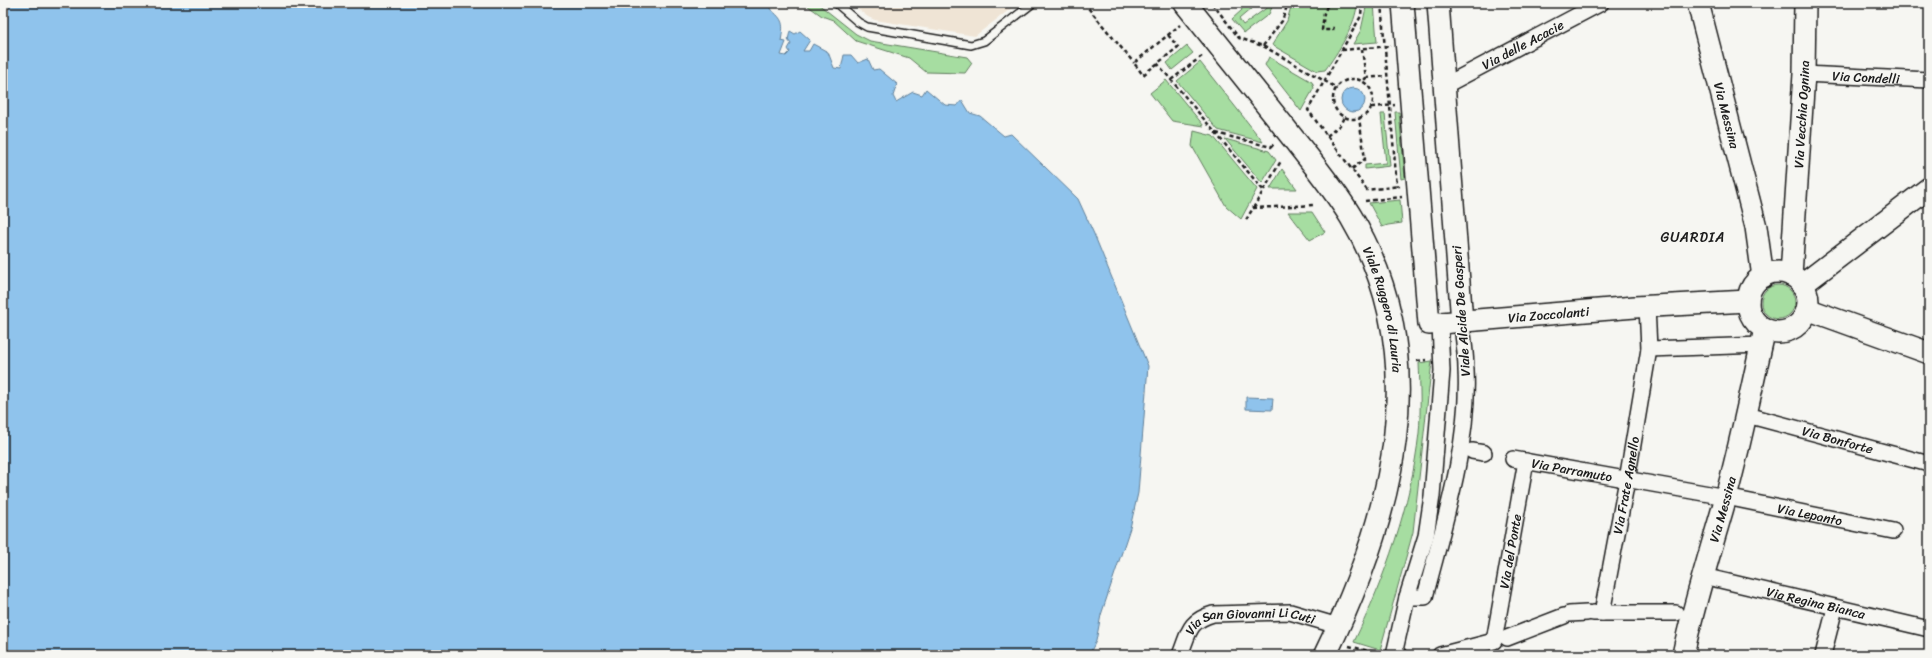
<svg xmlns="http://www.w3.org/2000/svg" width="1932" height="658" font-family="Sriracha,sans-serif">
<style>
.built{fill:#efe4d5}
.green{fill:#a6dda1;stroke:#617c5e}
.water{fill:#8fc3ec;stroke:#618099}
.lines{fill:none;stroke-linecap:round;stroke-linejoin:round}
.lane-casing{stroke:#1c1c1c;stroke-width:10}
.street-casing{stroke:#1c1c1c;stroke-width:18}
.secondary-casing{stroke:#1c1c1c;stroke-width:24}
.primary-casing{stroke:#1c1c1c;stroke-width:25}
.path{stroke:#1c1c1c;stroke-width:2.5;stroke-dasharray:4 3;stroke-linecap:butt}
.lane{stroke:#f6f6f2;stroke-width:7}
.street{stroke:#f6f6f2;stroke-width:15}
.secondary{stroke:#f6f6f2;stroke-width:21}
.primary{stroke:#f6f6f2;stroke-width:22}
.labels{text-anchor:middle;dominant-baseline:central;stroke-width:3;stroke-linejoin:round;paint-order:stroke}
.street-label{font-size:13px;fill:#1c1c1c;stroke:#f6f6f2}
.neighbourhood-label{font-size:14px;letter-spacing:1px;fill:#1c1c1c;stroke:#f6f6f2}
</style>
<rect width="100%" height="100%" fill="#f6f6f2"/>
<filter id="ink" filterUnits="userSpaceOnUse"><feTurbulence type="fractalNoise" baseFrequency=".025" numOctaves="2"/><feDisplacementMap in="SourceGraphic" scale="8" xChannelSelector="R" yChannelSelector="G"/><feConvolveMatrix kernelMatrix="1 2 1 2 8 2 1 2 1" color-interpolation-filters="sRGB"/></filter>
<g filter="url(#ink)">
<path class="built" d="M 850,3 L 1018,3 L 975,36 L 875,20 L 868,17 Z"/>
<path class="green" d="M 804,3 L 817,3 L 856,34 L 870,41 L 967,57 L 972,63 L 965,73 L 926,72 L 909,58 L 856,41 L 833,20 L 822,16 Z
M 1238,3 L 1258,3 L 1239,19 L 1243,25 L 1272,4 L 1273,5 L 1269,14 L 1244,33 L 1232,19 L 1242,10 Z
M 1292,3 L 1357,3 C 1357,23 1337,54 1325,70 L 1317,71 L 1272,45 L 1287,21 Z
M 1367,3 L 1374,3 L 1377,42 L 1353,44 L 1361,30 Z
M 1187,46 L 1193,53 L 1172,70 L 1167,63 Z
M 1269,57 L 1312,82 L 1314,88 L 1301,111 L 1265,65 Z
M 1200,62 L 1256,133 L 1263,142 L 1218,130 L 1177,81 Z
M 1166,80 L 1204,126 L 1172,121 L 1150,93 Z
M 1395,112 L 1399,112 L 1405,178 L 1401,179 Z
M 1381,114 L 1385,114 L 1390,166 L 1365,169 L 1365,165 L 1386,163 Z
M 1194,131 L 1213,136 L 1257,189 L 1241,219 L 1226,206 L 1192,146 Z
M 1225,139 L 1269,151 L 1276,160 L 1262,183 Z
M 1282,169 L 1297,189 L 1270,189 Z
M 1400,200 L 1402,223 L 1388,225 L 1382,227 L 1369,203 Z
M 1288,212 L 1312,212 L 1325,232 L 1310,240 Z
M1761 302a17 17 0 1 1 34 0a17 17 0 1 1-34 0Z
M 1432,361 L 1413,532 L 1380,650 L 1354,642 C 1385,577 1411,505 1419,433 C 1421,410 1420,386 1419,363 Z"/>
<path class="water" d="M 3,3 L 771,3 L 770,9 C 784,20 784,24 781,41 L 786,42 L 781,55 L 786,56 L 790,52 L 788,49 L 791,44 L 788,40 L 790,31 L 795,34 L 800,31 L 810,40 L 803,51 L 809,51 L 813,44 L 828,52 L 834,68 L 841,69 L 844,55 L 851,55 L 858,63 L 868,59 L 873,70 L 879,69 L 897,84 L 893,96 L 896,102 L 913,92 L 922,95 L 926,89 L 945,105 L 957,106 L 962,100 L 970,113 L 980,116 L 1004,136 L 1011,134 L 1078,199 L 1094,234 L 1148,366 L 1138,493 L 1130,528 L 1101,615 L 1096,641 L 1089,655 L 3,655 Z
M1341 100a12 12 0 1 1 24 0a12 12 0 1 1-24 0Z
M 1246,397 L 1273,398 L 1272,410 L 1246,409 Z"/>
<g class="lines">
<defs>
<path id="lane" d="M 836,3 L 858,22 L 867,27 L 971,45 L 984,41 L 1033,3"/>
<g id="street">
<path id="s1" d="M 1804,74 L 1929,80"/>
<path id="s2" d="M 1444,86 L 1601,3"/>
<path d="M 1649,349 L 1762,345"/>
<path id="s3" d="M 1747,415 L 1929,464"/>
<path d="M 1472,451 L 1484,453"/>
<path id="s4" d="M 1513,459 L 1726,497 L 1893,531"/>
<path id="s5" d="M 1703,576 L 1929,629"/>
<path d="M 1407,597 L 1425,597 C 1443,527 1470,443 1466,370 C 1466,354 1463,338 1462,322"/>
<path d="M 1593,613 L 1676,613"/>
<path id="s6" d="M 1602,613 L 1627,480 L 1649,349 L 1647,306"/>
<path d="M 1569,614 L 1587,613"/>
<path d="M 1507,638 L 1564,616"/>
<path id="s7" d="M 1180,655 C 1189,633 1188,621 1213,614 L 1290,612 L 1338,626"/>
<path d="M 1399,655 L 1395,650 L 1407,597 L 1426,536 L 1432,496 L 1442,371 L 1440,324"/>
<path id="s8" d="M 1440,655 L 1494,641 L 1526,461"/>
<path d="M 1823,655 L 1835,608"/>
</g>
<g id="secondary">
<path id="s9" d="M 1403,3 L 1429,324 L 1635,307 L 1748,301"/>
<path d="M 1438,3 L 1462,322"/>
<path id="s10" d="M 1698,3 L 1756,227 L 1763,277"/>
<circle cx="1778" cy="302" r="30"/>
<path id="s11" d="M 1791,275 L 1804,74 L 1805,3"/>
<path d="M 1802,285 L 1929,188"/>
<path d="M 1807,309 L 1929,353"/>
<path id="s12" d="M 1683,655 C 1694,602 1711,550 1726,497 C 1741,442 1752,385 1765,329"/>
</g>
<g id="primary">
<path id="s13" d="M 1185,3 C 1217,43 1249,83 1281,123 C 1305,154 1331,184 1351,217 C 1436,359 1392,518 1325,655"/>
</g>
</defs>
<use href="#lane" class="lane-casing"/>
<use href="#street" class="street-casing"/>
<use href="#secondary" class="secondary-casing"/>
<use href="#primary" class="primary-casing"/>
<path class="path" d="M 1084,3 L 1134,63
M 1212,3 L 1239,38 L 1263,46 L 1337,88
M 1362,3 L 1361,16 L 1308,110 L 1367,190 L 1400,186
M 1381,3 L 1397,187
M 1241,4 L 1242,3
M 1327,6 L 1324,13 L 1322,30 L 1333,30 L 1334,26
M 1168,35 L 1178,47 L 1143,75 L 1134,63 L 1180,25
M 1263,46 L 1282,21 L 1288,3
M 1362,49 L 1366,78 L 1363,81
M 1342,50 L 1391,46
M 1157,63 L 1264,191
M 1366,78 L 1387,76
M1333 99a20 20 0 1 1 40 0a20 20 0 1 1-40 0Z
M 1171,80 L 1202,56
M 1372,107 L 1395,105
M 1216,133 L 1271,147 L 1275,143
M 1327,136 L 1340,125 L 1344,117
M 1352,169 L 1365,159 L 1359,118
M 1365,201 L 1402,197
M 1253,208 L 1315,205
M 1246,220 L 1281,161
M 1417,361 L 1427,360
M 1349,646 L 1376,653 L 1381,651"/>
<use href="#lane" class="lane"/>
<use href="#street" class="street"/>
<use href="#secondary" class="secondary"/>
<use href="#primary" class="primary"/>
</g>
</g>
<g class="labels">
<g class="street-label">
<text stroke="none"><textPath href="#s2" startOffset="89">Via delle Acacie</textPath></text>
<text stroke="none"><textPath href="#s1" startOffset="62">Via Condelli</textPath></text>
<text stroke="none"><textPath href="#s11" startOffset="161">Via Vecchia Ognina</textPath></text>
<text stroke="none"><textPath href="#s10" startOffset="116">Via Messina</textPath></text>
<text stroke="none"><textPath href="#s13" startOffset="370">Viale Ruggero di Lauria</textPath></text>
<text transform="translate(1461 311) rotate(-94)">Viale Alcide De Gasperi</text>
<text stroke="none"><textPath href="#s9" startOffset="442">Via Zoccolanti</textPath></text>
<text stroke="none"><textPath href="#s3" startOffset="94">Via Bonforte</textPath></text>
<text stroke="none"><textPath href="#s4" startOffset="60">Via Parramuto</textPath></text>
<text stroke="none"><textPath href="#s6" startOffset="130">Via Frate Agnello</textPath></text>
<text stroke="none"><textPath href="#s12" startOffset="151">Via Messina</textPath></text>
<text stroke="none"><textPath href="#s4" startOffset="302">Via Lepanto</textPath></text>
<text stroke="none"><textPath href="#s8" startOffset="147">Via del Ponte</textPath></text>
<text stroke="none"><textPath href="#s5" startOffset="116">Via Regina Bianca</textPath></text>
<text stroke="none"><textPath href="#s7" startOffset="91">Via San Giovanni Li Cuti</textPath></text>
</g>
<g class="neighbourhood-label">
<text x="1693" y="237">GUARDIA</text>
</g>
</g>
<rect width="1932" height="658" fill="none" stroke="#f6f6f2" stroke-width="16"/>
<rect x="8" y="8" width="1916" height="642" fill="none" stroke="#1c1c1c" stroke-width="1.5" filter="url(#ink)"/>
</svg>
